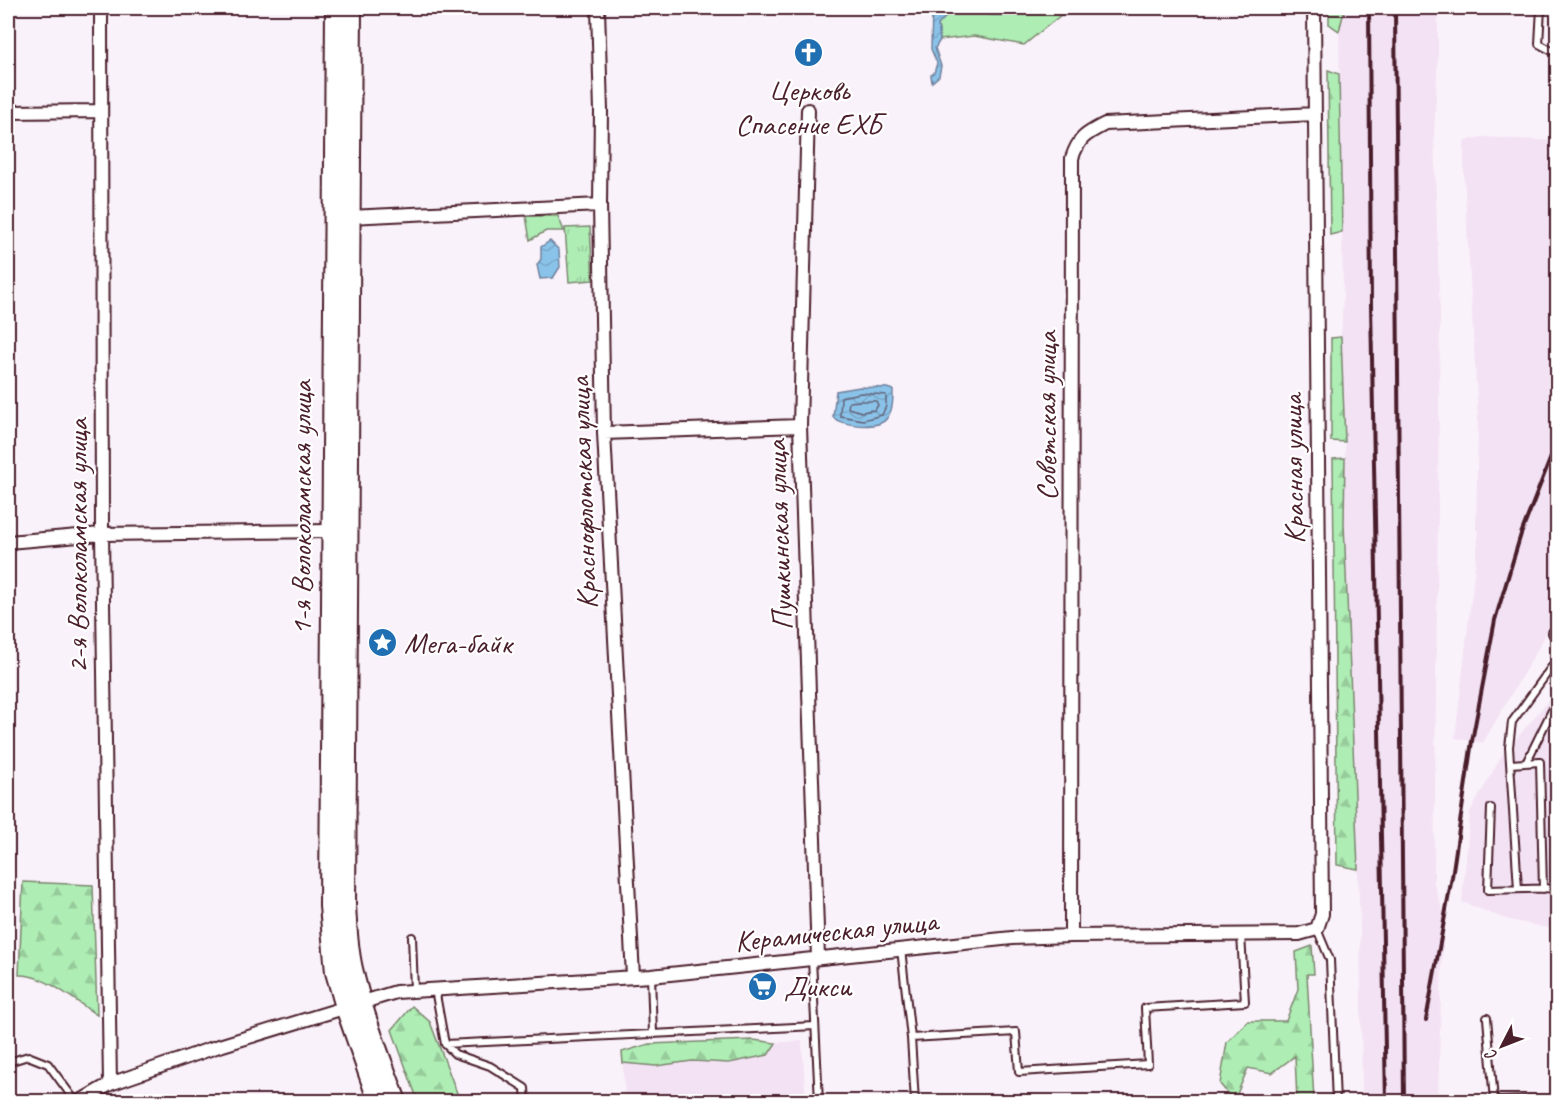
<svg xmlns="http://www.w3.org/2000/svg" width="1565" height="1109" font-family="Caveat,sans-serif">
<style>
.built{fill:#f3e2f4}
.green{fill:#aeedb4;stroke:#7c8670;stroke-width:1.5}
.forest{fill:url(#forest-firs);stroke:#7c8670;stroke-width:1.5}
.park{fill:url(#park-tufts);stroke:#7c8670;stroke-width:1.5}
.water{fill:url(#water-waves);stroke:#70819d;stroke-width:1.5}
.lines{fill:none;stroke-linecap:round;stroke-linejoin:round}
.shore{stroke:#646177;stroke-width:1.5}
.service-casing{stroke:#4a1f2b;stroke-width:10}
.minor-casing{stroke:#4a1f2b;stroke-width:16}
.primary-casing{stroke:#4a1f2b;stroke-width:24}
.service{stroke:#fff;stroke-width:6}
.minor{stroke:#fff;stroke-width:12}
.primary{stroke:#fff;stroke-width:20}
.rail{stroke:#4a1f2b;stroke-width:4}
.labels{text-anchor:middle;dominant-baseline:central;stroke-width:4.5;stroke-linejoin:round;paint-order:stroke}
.poi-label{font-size:30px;fill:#4a1f2b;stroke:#fff;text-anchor:start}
.street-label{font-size:30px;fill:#4a1f2b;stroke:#fff}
</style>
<defs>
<pattern id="forest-firs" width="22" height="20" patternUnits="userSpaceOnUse" patternTransform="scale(1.5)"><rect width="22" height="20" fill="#aeedb4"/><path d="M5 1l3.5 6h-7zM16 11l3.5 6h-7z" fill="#97cb9b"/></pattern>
<pattern id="park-tufts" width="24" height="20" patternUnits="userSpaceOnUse" patternTransform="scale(1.5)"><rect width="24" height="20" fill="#aeedb4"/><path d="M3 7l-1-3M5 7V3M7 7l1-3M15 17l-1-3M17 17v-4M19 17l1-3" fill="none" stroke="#97cb9b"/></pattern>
<pattern id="water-waves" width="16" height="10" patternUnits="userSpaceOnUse" patternTransform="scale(1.5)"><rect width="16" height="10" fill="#8ac3e9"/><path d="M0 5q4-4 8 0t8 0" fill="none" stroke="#79a7c8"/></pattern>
</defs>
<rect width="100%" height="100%" fill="#faf2fa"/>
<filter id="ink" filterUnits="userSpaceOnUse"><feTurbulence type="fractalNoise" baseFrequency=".0167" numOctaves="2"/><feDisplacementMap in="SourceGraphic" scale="12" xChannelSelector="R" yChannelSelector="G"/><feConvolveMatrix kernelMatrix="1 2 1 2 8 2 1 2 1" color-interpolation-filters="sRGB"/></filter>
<g filter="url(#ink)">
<path class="built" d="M 1345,8 L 1438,8 L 1438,57 L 1434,134 L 1440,316 L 1434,884 L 1445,917 L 1442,958 L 1438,1101 L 1362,1101 L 1360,925 L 1344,523 L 1345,442 L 1341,337 L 1343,297 L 1339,32 Z
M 1482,137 L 1558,141 L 1557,606 L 1544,638 L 1483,743 L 1455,738 L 1479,531 L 1476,530 L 1478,418 L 1464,176 L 1464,141 Z
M 1557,690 L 1557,930 L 1505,919 L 1462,902 L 1470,812 L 1501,757 Z
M 802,1041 L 806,1101 L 625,1101 L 622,1052 Z"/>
<path class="green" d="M 961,8 L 969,8 L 975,11 L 992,14 L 1035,11 L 1046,8 L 1104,8 L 1103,12 L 1061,15 L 1024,45 L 974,36 L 940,40 L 938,25 L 949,13 Z
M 526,216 L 558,216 L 564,231 L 546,231 L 530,240 Z"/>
<path class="forest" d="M 1329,8 L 1345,8 L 1339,31 L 1329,24 Z
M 1328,70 L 1339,74 L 1342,232 L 1330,235 Z
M 1341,337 L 1345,442 L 1331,441 L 1331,338 Z
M 1345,458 L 1344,523 L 1358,869 L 1337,865 L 1333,459 Z
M 23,882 L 93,885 L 97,1015 C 75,1001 45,974 19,975 Z
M 1312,946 L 1314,974 L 1307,974 L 1314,1101 L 1297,1101 L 1295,1056 L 1272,1073 L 1248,1068 L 1234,1101 L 1220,1084 L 1227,1042 L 1248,1021 L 1286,1021 L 1298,989 L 1296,952 Z
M 412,1006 L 430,1022 L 460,1101 L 418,1101 L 392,1030 Z
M 753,1040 L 776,1043 L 768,1055 L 729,1063 L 692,1061 L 656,1066 L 623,1063 L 622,1052 L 649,1044 Z"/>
<path class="park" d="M 590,227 L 593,280 L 569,282 L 565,228 Z"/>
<path class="water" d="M 932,8 L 961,8 L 949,13 L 938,25 L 940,40 L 935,48 L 941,66 L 939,76 L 932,82 L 931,75 L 934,73 L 937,63 L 931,49 Z
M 969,8 L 1046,8 C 1024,15 990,20 969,8 Z
M 550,241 L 559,250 L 560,267 L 553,278 L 540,279 L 537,265 L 541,259 L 541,247 Z
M 860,387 L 887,388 L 893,390 C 893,400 893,410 887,418 C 879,430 840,426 833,417 L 836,391 Z"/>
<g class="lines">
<path class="shore" d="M 861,393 L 886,395 L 886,406 L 882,415 L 863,420 L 840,416 L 841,397 Z
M 861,401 L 876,401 L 878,405 L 875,410 L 862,412 L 848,408 L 849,402 Z"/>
<defs>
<path id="service" d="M 1541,8 L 1539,44 L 1558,54
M 1526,763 L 1558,698
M 1510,764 L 1540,762 L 1543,889
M 1491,808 L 1488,890 L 1558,888
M 1518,889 L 1509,747 L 1512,722 L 1553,665 L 1558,663
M 1317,929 L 1330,960 L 1336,1102
M 412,937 L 414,990
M 901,949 L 911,1038
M 812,959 L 819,1102
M 651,976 L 653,1034
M 435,989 L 445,1044 L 455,1054 L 490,1066 L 525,1088 L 526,1102
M 1487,1018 L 1494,1101 L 1558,1099
M 445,1044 L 815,1026
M 9,1062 L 28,1056 L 48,1064 L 76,1102
M 915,1102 L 911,1038 L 1016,1032 L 1019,1072 L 1148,1064 L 1145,1008 L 1245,1002 L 1241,935"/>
<path id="minor" d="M 101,8 L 102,534 L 110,1084
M 598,8 L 601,111 L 600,205 L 604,433 L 633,976
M 808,110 L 800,426 L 818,958
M 8,112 L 101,111
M 349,217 L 600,205
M 604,433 L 800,426
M 8,542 L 102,534 L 331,531
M 1555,633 L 1558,635
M 1071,936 L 1072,158 C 1079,137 1086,134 1105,124 L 1315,114
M 79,1102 L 110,1084 L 216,1047 L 396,992 L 651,976 L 1012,938 L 1071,936 L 1299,934 L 1317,929 L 1322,914 L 1314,8"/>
<path id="primary" d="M 336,8 L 330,906 L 336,972 L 346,1007 L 379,1102
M 351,8 L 345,904 C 346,926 347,947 352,969 C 362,1014 380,1058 396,1102"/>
</defs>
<use href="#service" class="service-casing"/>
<use href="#minor" class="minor-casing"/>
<use href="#primary" class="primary-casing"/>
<use href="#service" class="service"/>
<use href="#minor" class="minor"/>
<use href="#primary" class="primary"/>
<path class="rail" d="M 1369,8 L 1371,305 L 1386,1102
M 1395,8 L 1404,1102
M 1426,1020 L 1452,877 L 1472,741 L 1495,620 L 1521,534 L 1558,439"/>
</g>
</g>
<defs>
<symbol id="church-disc" viewBox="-11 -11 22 22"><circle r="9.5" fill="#1f6fb2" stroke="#fff"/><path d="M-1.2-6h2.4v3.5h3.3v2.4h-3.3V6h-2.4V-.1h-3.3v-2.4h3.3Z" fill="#fff"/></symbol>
<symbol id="sight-disc" viewBox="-11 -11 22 22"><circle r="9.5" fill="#1f6fb2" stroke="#fff"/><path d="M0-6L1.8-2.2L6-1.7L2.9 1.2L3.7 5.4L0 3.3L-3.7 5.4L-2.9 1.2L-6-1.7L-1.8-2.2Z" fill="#fff"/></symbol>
<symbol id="supermarket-disc" viewBox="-11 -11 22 22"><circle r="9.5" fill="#1f6fb2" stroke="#fff"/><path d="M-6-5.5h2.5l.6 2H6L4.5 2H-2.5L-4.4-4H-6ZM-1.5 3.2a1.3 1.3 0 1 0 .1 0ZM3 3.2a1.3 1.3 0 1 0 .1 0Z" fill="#fff"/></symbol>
</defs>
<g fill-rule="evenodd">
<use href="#church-disc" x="792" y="36" width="33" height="33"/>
<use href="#sight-disc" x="366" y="626" width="33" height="33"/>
<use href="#supermarket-disc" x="746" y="970" width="33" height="33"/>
</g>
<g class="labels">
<g class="poi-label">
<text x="809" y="90" text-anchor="middle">Церковь<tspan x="809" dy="34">Спасение ЕХБ</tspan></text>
<text x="404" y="643">Мега-байк</text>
<text x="784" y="986">Дикси</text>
</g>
<g class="street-label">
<text transform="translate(1046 416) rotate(-90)">Советская улица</text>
<text transform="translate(1293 469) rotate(-91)">Красная улица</text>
<text transform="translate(583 493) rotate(-92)">Краснофлотская улица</text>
<text transform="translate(301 508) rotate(-90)">1-я Волоколамская улица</text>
<text transform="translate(779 535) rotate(-92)">Пушкинская улица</text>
<text transform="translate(77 546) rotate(-90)">2-я Волоколамская улица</text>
<text transform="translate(836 931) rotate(-6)">Керамическая улица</text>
</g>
</g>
<rect width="1565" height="1109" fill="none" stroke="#fff" stroke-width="30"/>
<rect x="15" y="15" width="1535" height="1079" fill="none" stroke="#4a1f2b" stroke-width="2" filter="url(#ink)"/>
<g transform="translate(1502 1046) rotate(228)" stroke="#ffffff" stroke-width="4.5" paint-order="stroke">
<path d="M0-4.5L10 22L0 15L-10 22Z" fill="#4a1f2b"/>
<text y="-9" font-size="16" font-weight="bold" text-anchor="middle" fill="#4a1f2b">С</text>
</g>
</svg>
